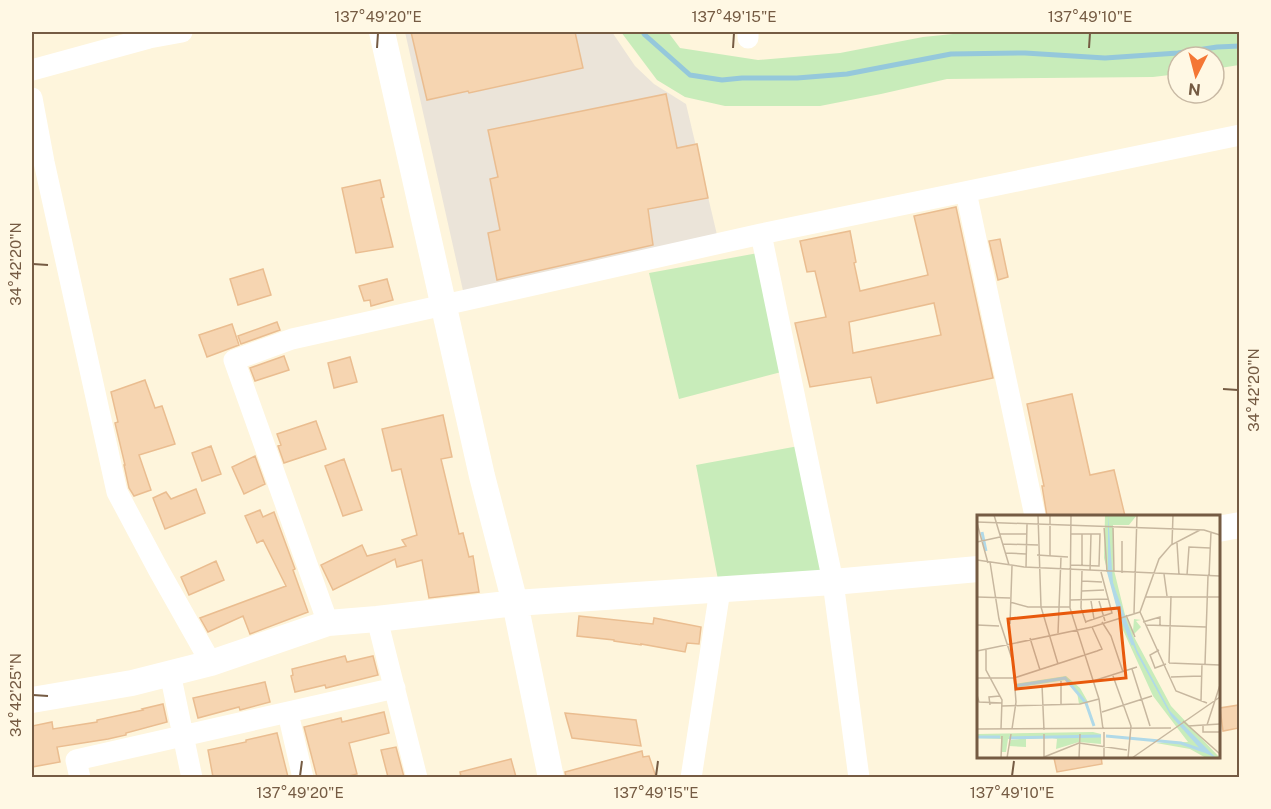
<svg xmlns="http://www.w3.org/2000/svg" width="1271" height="809" font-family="'Public Sans',sans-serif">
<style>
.industrial{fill:#ebe4d9}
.green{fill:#c8ecba}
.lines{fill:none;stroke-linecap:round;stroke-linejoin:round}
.stream{stroke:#95c8db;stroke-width:5}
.building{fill:#f6d5b1;stroke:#eabd90;stroke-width:1.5;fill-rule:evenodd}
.minor{stroke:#fff;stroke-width:21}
.tertiary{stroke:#fff;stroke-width:26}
.ticks{fill:none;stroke:#755b43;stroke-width:2}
.inset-river{fill:none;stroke:#b0d9e8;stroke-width:3}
.inset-road{fill:none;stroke:#c7b79f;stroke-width:1.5}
.view{fill:#e8590c;fill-opacity:0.15;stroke:#e8590c;stroke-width:3}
.inset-edge{fill:none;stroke:#755b43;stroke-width:3}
.neatline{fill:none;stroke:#755b43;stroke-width:2}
.ticks-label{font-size:15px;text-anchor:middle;fill:#755b43}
</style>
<rect width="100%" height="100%" fill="#fef5dc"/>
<path class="industrial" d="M 405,32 L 612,32 L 635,66 L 654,84 L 686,104 L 718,239 L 464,295 Z"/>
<path class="green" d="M 621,32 L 668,32 L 680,48 L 758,60 L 840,53 L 923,37 L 963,33 L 1022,32 L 1239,32 L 1239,65 L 1214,69 L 1214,57 L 1178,57 L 1178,74 L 1153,77 L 947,79 L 881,94 L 820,106 L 725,106 L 685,97 L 657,80 Z
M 758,253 L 789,370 L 679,399 L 649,273 Z
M 804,445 L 833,582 L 720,590 L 696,465 Z"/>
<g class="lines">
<path class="stream" d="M 643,32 L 645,35 L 690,75 L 722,80 L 742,78 L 797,78 L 847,74 L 951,54 L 1025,53 L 1105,58 L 1178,53 L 1217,47 L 1240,46"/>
</g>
<path class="building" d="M 411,32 L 575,32 L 583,68 L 469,93 L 468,91 L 427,100 Z
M 666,94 L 677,148 L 697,144 L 708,198 L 648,209 L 653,245 L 497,280 L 488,233 L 500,230 L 490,179 L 498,177 L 488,130 Z
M 380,180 L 384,197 L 381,198 L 393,247 L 356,253 L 342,188 Z
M 956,207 L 993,378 L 877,403 L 871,377 L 810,387 L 795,323 L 826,317 L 815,271 L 807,272 L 800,241 L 850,231 L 856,262 L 854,263 L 860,291 L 928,275 L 914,216 ZM 934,303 L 941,335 L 853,353 L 849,322 Z
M 1000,239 L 1008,277 L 998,280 L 989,241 Z
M 263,269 L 271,295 L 238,305 L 230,279 Z
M 387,279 L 393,300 L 371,306 L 370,300 L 364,301 L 359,286 Z
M 277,322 L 280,330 L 241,344 L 238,336 Z
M 232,324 L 239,345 L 207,357 L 199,335 Z
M 284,356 L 289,370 L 255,381 L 250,368 Z
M 350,357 L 357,382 L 334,388 L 328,363 Z
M 145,380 L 155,408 L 162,406 L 175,444 L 139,455 L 151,490 L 134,496 L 129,488 L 124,465 L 125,465 L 115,423 L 118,422 L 111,392 Z
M 1072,394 L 1090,475 L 1114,470 L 1125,516 L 1047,516 L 1042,486 L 1044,486 L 1027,404 Z
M 443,415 L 452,457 L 441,459 L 459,534 L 463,533 L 469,557 L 473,556 L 479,592 L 429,598 L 422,560 L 397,567 L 395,559 L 333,590 L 321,565 L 362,545 L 367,556 L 406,546 L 402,540 L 417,535 L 401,469 L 392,471 L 382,429 Z
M 316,421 L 326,449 L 284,463 L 278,446 L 281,445 L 277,434 Z
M 211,446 L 221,474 L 202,481 L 192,453 Z
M 255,456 L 265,484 L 244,494 L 232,467 Z
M 344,459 L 362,510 L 343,516 L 325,466 Z
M 196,489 L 205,513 L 165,529 L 153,498 L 166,492 L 171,499 Z
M 260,510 L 263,517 L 274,512 L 295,569 L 293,570 L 308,612 L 250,634 L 243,616 L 208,632 L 200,618 L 286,586 L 263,540 L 257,543 L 245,516 Z
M 216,561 L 224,580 L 189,595 L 181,577 Z
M 579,616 L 653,624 L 654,618 L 701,627 L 699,644 L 687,643 L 685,652 L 641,644 L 641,645 L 614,641 L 614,640 L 577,636 Z
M 345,656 L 347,662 L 373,656 L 378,675 L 326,688 L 325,685 L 295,692 L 291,676 L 293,675 L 292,669 Z
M 265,682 L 270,702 L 240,710 L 239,707 L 198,718 L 193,698 Z
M 163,704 L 167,722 L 126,733 L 126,735 L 108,739 L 57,747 L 60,762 L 32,767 L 32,726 L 52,722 L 53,729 L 97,722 L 97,720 L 143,710 L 142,709 Z
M 1239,705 L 1239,728 L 1223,731 L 1220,708 Z
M 384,712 L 389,733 L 349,743 L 357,774 L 345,777 L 317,777 L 304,727 L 341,718 L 342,722 Z
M 565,713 L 636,720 L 641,746 L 572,738 Z
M 277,733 L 288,777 L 213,777 L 208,750 L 246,742 L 246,740 Z
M 396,747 L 404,777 L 388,777 L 381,750 Z
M 642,751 L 643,757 L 649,756 L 656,777 L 566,777 L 565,772 Z
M 1062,756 L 1101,756 L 1102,764 L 1057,772 L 1054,758 Z
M 511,759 L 516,777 L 461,777 L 460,772 Z"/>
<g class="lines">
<path class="minor" d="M 748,38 L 748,32
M 32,70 L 149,38 L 182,32
M 32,98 L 44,162 L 117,492 L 158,569 L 211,663
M 966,192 L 1035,516
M 761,234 L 833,582 L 859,778
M 377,619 L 417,778
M 328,623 L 234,360 L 292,339 L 444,305 L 761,234 L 1240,135
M 170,673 L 192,778
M 288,713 L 303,778
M 80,778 L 76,760 L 395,688
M 691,778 L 720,590"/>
<path class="tertiary" d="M 382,32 L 482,476 L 515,603 L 551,778
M 1218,529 L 1240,525
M 32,700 L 132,683 L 211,663 L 328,623 L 377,619 L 515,603 L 833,582 L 978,569"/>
</g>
<path class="ticks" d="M 377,48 L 378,33M 733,48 L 734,33M 1089,48 L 1090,33M 33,264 L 48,265M 1223,389 L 1238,390M 33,695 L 48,696M 300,776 L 302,761M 656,776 L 658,761M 1012,776 L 1014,761"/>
<g transform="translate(977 515)">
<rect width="243" height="243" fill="#fef5dc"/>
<path d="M 128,0 L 160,0 L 152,10 L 136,10 L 136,51 L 148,100 L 156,116 L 157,104 L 164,105 L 159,106 L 164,112 L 156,120 L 194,191 L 243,243 L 229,243 L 213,234 L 179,228 L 211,227 L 176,181 L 146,115 L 127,43 ZM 89,161 L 103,173 L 111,187 L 102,189 L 100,177 L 89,165 L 38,173 L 38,169 ZM 116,217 L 124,219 L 124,229 L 102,227 L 79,234 L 80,224 L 75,223 L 49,224 L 49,232 L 32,231 L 34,225 L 43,224 L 31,224 L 29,237 L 25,237 L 25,224 L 0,223 L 0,219 Z" fill="#c8ecba"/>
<path d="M 131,0 L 136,68 L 160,135 L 193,196 L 239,243 L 226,237 L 194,201 L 160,139 L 142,97 L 131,55 Z" fill="#b0d9e8"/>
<path class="inset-river" d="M 5,17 L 9,36M 131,55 L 142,96 L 156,130M 38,171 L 88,163 L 109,188 L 117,211M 129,221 L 204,228 L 227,236M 0,222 L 23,222M 32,223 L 124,221"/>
<path class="inset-road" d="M 17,0 L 32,50M 61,0 L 64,92 L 81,149M 94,0 L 93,93 L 122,184 L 126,214M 0,7 L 227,15 L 243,20M 0,8 L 11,48M 127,11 L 130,57M 136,11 L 137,57M 223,15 L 194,30 L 182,44 L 163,97 L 199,176 L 230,188M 22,19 L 50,19M 0,27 L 23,22M 200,28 L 202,60M 26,29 L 61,30M 195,29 L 196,0M 28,38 L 49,39M 60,40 L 91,42M 73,41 L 73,0M 0,45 L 47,52 L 243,61M 13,47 L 22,104 L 36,147 L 39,187 L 35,214M 94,50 L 122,51 L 123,19 L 94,19M 105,50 L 105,19M 49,52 L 50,9M 105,56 L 104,93 L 109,108M 113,56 L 114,19M 145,58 L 145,26M 187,59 L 190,81M 210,60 L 212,32 L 233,33M 232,61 L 234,17M 105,66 L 125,67M 105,76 L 127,75M 0,82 L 33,83M 169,82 L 243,82M 93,85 L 131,84M 114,86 L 117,104M 122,86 L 128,106M 33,87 L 51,92 L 93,92M 157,98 L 160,0M 149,100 L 158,122M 108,107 L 135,98 L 124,57M 125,107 L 134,121 L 146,157M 166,107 L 183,102 L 183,110M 33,109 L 35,51M 0,110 L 22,111M 169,110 L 229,112M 81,118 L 84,42M 53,123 L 63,155M 9,135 L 9,155 L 25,185 L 24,214M 182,135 L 173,140 L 178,153 L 189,149M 0,136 L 115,112 L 163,97M 192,148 L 194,81M 192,148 L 243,150M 228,149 L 231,61M 155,154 L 173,211M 136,161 L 154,211 L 151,243M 194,162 L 224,161M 0,163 L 37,163 L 120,136 L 125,134 L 115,112M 84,166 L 84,189M 116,166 L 160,152M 65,170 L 67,215M 0,180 L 2,187 L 25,188M 224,186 L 225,149M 13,190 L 12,182 L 23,181M 25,191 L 103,189 L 122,184M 125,197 L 175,181M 206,206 L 243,239M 226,210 L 226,217 L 243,217M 230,210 L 243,170M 211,211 L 243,209M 0,214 L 194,213M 127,217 L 127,243M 67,219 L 67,242M 67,242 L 102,228 L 150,235M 24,243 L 25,221M 30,243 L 34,219M 102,243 L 103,219M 155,243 L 243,182"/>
<path class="view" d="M 142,93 L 149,163 L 39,174 L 31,104 Z"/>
<rect width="243" height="243" class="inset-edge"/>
</g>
<rect width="1271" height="809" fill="none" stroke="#fff8e4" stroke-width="66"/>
<g transform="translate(1196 75) rotate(186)"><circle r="28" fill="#fff8e4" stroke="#c8b9a4" stroke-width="1.5"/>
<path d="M0-4.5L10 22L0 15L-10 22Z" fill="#f47735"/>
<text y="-9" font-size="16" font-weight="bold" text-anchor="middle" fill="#755b43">N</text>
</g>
<rect x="33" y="33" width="1205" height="743" class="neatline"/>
<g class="ticks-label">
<text x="378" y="22">137°49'20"E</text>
<text x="734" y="22">137°49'15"E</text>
<text x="1090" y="22">137°49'10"E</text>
<text transform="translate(16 264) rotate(-90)" y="5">34°42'20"N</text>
<text transform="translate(1254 390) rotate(-90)" y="5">34°42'20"N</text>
<text transform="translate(16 695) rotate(-90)" y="5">34°42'25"N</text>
<text x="300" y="798">137°49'20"E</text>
<text x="656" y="798">137°49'15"E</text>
<text x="1012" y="798">137°49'10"E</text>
</g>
</svg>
